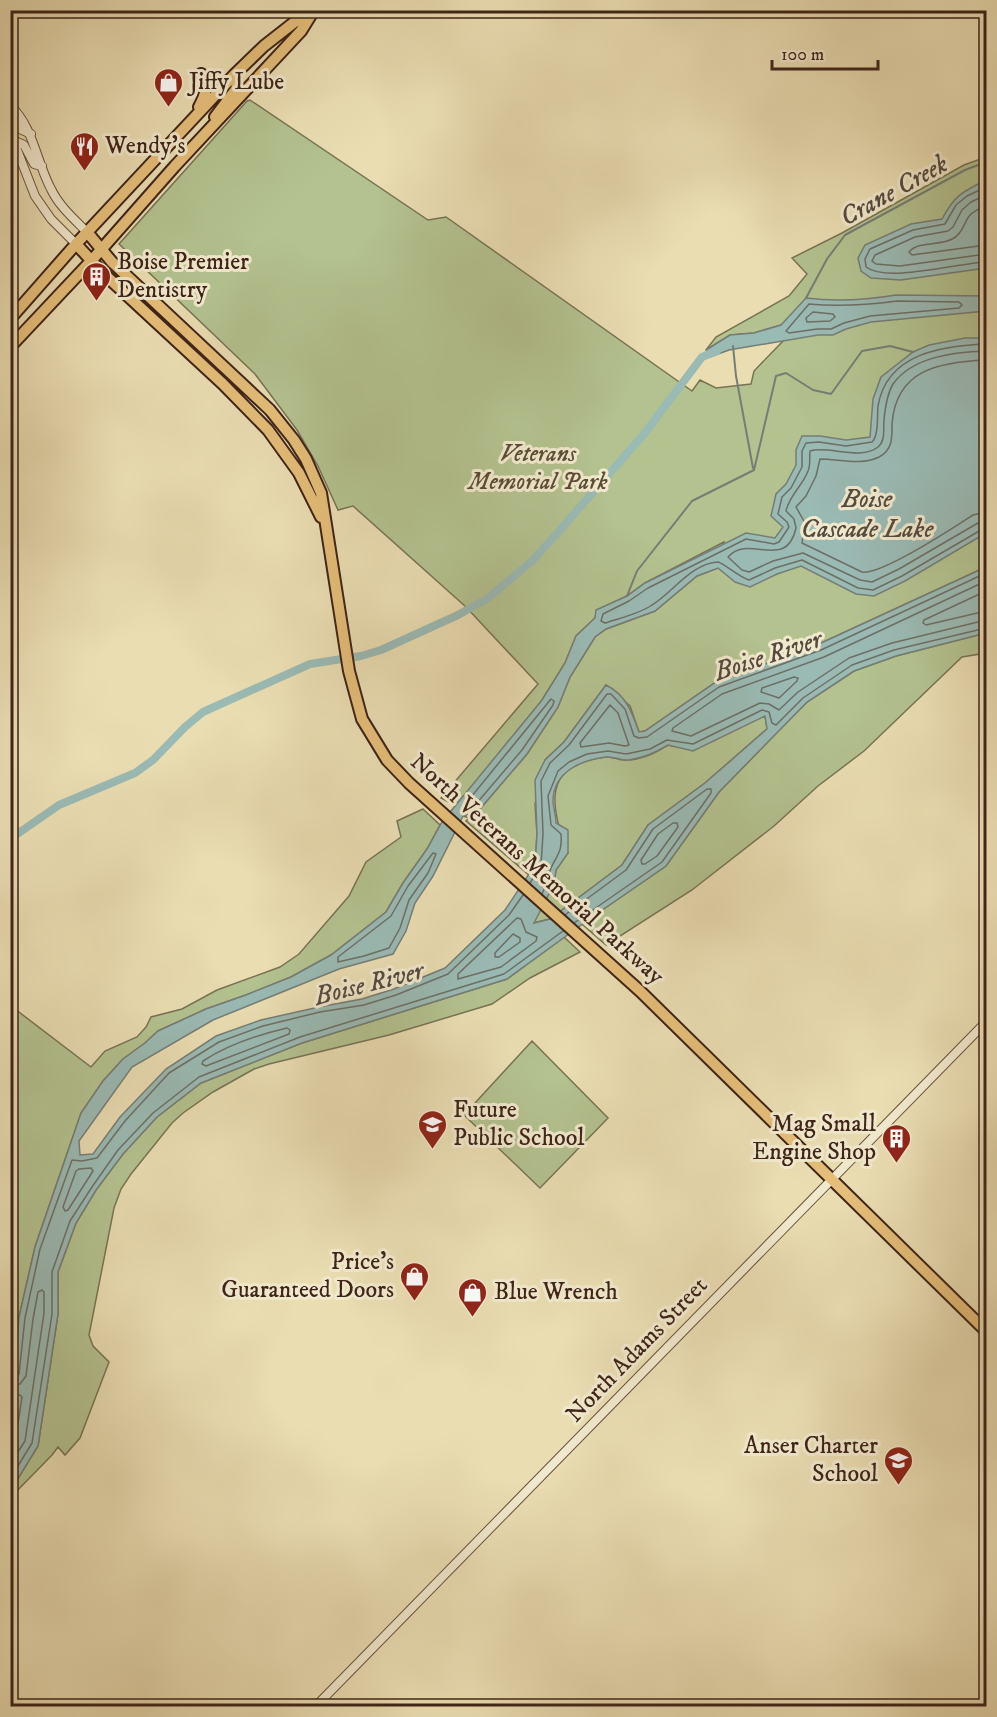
<svg xmlns="http://www.w3.org/2000/svg" width="997" height="1717" font-family="'IM FELL DW Pica',serif">
<style>
.green{fill:#b3c28f;stroke:#787354;stroke-width:1.5}
.water{fill:#9abab4;stroke:#757e76;stroke-width:1.5;fill-rule:evenodd}
.lines{fill:none;stroke-linecap:round;stroke-linejoin:round}
.shore{stroke:#6c6f66;stroke-width:1.5}
.stream{stroke:#757e76;stroke-width:2}
.canal{stroke:#9abab4;stroke-width:8}
.minor-casing{stroke:#69523e;stroke-width:10}
.major-casing{stroke:#3e2418;stroke-width:14}
.minor{stroke:#f1e9cd;stroke-width:8}
.major{stroke:#e5be79;stroke-width:10}
.labels{text-anchor:middle;dominant-baseline:central;stroke-width:6;stroke-linejoin:round;paint-order:stroke}
.poi-label{font-size:24px;fill:#3e2418;stroke:#f1e9cd;text-anchor:start}
.park-label{font-size:24px;font-style:italic;fill:#5b4c36;stroke:#f1e9cd}
.street-label{font-size:24px;fill:#3e2418;stroke:#f1e9cd}
.water-label{font-size:26px;font-style:italic;fill:#554a3f;stroke:#f1e9cd}
</style>
<rect width="100%" height="100%" fill="#eaddb2"/>
<filter id="stains"><feTurbulence type="fractalNoise" baseFrequency=".00333" numOctaves="4"/><feColorMatrix values="0 0 0 0 .2 0 0 0 0 .09 0 0 0 0 .02 0 0 0 .5 -.17"/></filter>
<radialGradient id="worn" r=".72"><stop offset=".6" stop-color="#630" stop-opacity="0"/><stop offset="1" stop-color="#630" stop-opacity=".3"/></radialGradient>
<path class="green" d="M 250,100 L 428,220 L 446,217 L 692,391 L 700,380 L 716,388 L 751,384 L 754,371 L 784,340 L 803,337 L 781,325 L 754,333 L 730,335 L 706,350 L 716,337 L 789,296 L 807,274 L 792,258 L 842,233 L 964,165 L 986,157 L 986,567 L 819,644 L 716,682 L 645,731 L 639,732 L 630,706 L 606,685 L 564,742 L 545,760 L 535,804 L 537,834 L 535,865 L 529,875 L 466,821 L 469,818 L 463,816 L 479,810 L 527,754 L 558,707 L 570,677 L 595,637 L 606,629 L 655,611 L 697,576 L 718,568 L 731,578 L 724,542 L 645,583 L 627,596 L 597,610 L 595,618 L 576,636 L 565,663 L 542,700 L 462,809 L 441,798 L 538,684 L 466,607 L 353,506 L 338,510 L 318,466 L 297,430 L 255,374 L 119,244 L 247,101 Z
M 986,633 L 986,653 L 962,657 L 864,751 L 818,786 L 774,826 L 692,890 L 606,945 L 582,924 L 666,866 L 719,792 L 807,702 L 854,671 L 896,656 Z
M 765,715 L 767,729 L 705,783 L 648,825 L 622,865 L 550,919 L 533,923 L 554,884 L 556,870 L 568,853 C 550,806 541,764 606,757 C 613,756 618,760 624,760 C 640,761 655,753 668,745 L 693,750 Z
M 423,809 L 440,825 L 427,849 L 403,883 L 386,912 L 331,955 L 291,977 L 246,995 L 206,1009 L 158,1031 L 145,1043 L 123,1059 L 103,1081 L 81,1113 L 35,1247 L 19,1317 L 16,1355 L 11,1382 L 11,1006 L 91,1067 L 105,1051 L 137,1037 L 146,1027 L 151,1017 L 182,1009 L 217,990 L 280,967 L 299,954 L 349,896 L 366,862 L 401,837 L 397,821 Z
M 564,937 L 580,952 L 530,978 L 492,1004 L 389,1035 L 269,1064 L 254,1069 L 213,1092 L 183,1113 L 172,1123 L 131,1174 L 121,1189 L 114,1208 L 89,1335 L 93,1346 L 109,1362 L 80,1438 L 65,1455 L 58,1447 L 52,1455 L 11,1497 L 10,1491 L 38,1446 L 58,1314 L 58,1272 L 76,1223 L 96,1190 L 123,1154 L 157,1117 L 201,1083 L 302,1043 L 507,979 Z
M 532,1041 L 608,1118 L 540,1188 L 464,1115 Z"/>
<path class="water" d="M 986,180 L 986,268 L 901,280 L 871,278 L 861,271 L 858,258 L 865,245 L 911,224 L 942,219 C 955,195 962,192 986,180 Z
M 896,295 L 986,296 L 986,311 L 871,322 L 846,329 L 833,335 L 818,335 L 729,350 L 710,357 L 706,350 L 730,335 L 754,333 L 781,325 L 806,298 C 837,302 866,300 896,295 Z
M 965,338 L 986,338 L 986,533 L 905,581 L 874,596 L 856,594 L 801,566 L 777,574 L 750,587 L 735,582 L 718,568 L 697,576 L 655,611 L 606,629 L 595,637 L 570,677 L 558,707 L 527,754 L 479,810 L 463,816 L 433,876 L 415,903 L 406,931 L 393,954 L 339,969 L 213,1020 L 132,1067 L 79,1141 L 80,1155 L 93,1154 L 120,1117 L 166,1069 L 216,1036 L 261,1020 L 319,1007 L 362,999 L 394,989 L 445,968 L 505,910 L 535,865 L 537,834 L 535,780 L 545,760 L 564,742 L 606,685 C 626,695 632,712 639,732 L 645,731 L 716,682 L 819,644 L 986,567 L 986,633 L 896,656 L 854,671 L 807,702 L 719,792 L 666,866 L 595,915 L 507,979 L 302,1043 L 201,1083 L 157,1117 L 123,1154 L 96,1190 L 76,1223 L 58,1272 L 58,1314 L 38,1446 L 11,1490 L 11,1382 L 16,1355 L 19,1317 L 35,1247 L 81,1113 L 103,1081 L 123,1059 L 145,1043 L 158,1031 L 206,1009 L 246,995 L 291,977 L 331,955 L 386,912 L 403,883 L 427,849 L 442,822 L 542,700 L 565,663 L 576,636 L 595,618 L 596,610 L 627,596 L 645,583 L 746,533 L 775,538 L 783,527 L 771,516 L 776,494 L 786,484 L 796,465 L 796,450 L 802,436 L 820,436 L 846,440 L 870,437 L 873,399 L 881,377 L 913,352 L 929,345 ZM 765,716 L 767,729 L 705,783 L 648,825 L 622,865 L 550,919 L 534,923 L 554,884 L 556,870 L 568,853 L 568,830 L 556,823 C 556,815 553,807 553,800 C 554,771 582,760 606,757 C 614,756 621,761 629,760 C 644,758 655,753 668,745 L 693,751 Z"/>
<g class="lines">
<path class="shore" d="M 986,187 L 967,196 L 956,205 L 945,224 L 913,230 L 870,249 L 865,259 L 866,267 C 887,283 958,263 986,262
M 986,195 L 971,202 L 962,210 L 953,227 L 948,231 L 915,237 L 875,255 L 872,261 L 876,264 L 900,266 L 986,254
M 986,205 C 981,208 975,210 970,215 C 964,222 963,233 954,238 C 940,247 919,240 909,252 L 912,255 L 986,245
M 897,301 L 959,302 L 962,305 L 959,308 L 870,316 L 844,323 L 831,329 L 817,329 L 789,333 L 786,331 L 809,304 C 839,307 867,305 897,301 Z
M 813,312 L 833,314 L 835,317 L 830,321 L 807,322 L 806,318 Z
M 986,344 C 942,346 887,353 878,406 C 877,416 879,435 872,442 L 846,446 L 819,442 L 806,443 L 802,451 L 802,467 L 791,488 L 782,497 L 778,514 L 787,522 L 789,527 L 779,542 L 774,544 L 746,539 L 648,588 L 629,601 L 603,614 L 601,621 L 605,623 C 620,618 639,614 652,605 C 672,593 692,563 718,562 C 722,562 739,577 749,580 L 775,568 L 802,560 L 858,588 L 873,590 L 902,576 L 981,530 L 986,529
M 986,351 C 956,352 913,356 893,384 C 887,394 885,409 884,420 C 883,429 886,440 878,447 C 861,461 827,445 810,451 C 809,457 811,465 808,471 C 803,485 789,496 786,511 L 794,519 L 796,528 C 786,572 749,533 728,557 L 742,570 L 749,572 L 773,561 L 803,553 L 860,580 L 872,582 L 899,569 L 978,523 L 986,521
M 986,360 C 940,362 896,369 892,424 C 892,437 893,450 879,457 C 861,466 839,459 820,459 L 816,476 L 806,496 L 796,507 L 805,523 L 802,543 L 862,572 C 882,575 953,528 973,515 L 986,512
M 986,581 L 824,657 L 722,694 L 673,728 L 672,731 L 691,736 L 760,703 L 769,704 L 779,710 L 798,692 L 849,658 L 892,643 L 986,620
M 986,591 L 924,620 L 923,623 L 926,625 L 986,611
M 794,677 L 798,678 L 797,681 L 779,698 L 761,692 L 762,688 Z
M 551,699 L 554,701 L 553,705 L 522,750 L 476,804 L 468,806 L 467,802 Z
M 610,705 L 618,713 L 629,745 L 625,746 L 609,743 L 581,747 L 580,743 Z
M 673,823 L 677,823 L 678,827 L 657,856 L 645,864 L 642,864 L 641,860 L 658,834 Z
M 433,853 L 436,854 L 428,873 L 409,900 L 400,928 L 389,948 L 364,956 L 338,962 L 338,957 L 391,916 L 408,886 Z
M 530,883 L 541,865 L 543,834 L 541,781 L 550,763 L 569,745 L 607,694 L 611,694 L 625,709 L 634,736 L 639,738 L 647,737 L 719,687 L 821,650 L 986,573
M 542,894 C 547,884 548,874 552,866 C 559,852 562,851 561,834 L 551,825 L 548,796 L 558,771 L 569,762 L 587,754 L 608,751 L 626,754 L 650,749 L 667,740 L 693,744 L 762,710 L 769,712 L 772,723 L 776,725 L 803,698 L 852,665 L 894,650 L 986,628
M 565,915 L 626,870 L 653,829 L 707,789 L 711,789 L 711,793 L 662,862 L 574,923
M 517,918 L 521,919 L 526,932 L 537,937 L 536,941 L 501,967 L 458,979 L 458,974 Z
M 513,934 L 520,938 L 520,942 L 499,957 L 495,957 L 495,953 Z
M 287,1028 L 290,1030 L 289,1034 L 206,1066 L 202,1064 L 203,1061 C 229,1044 257,1035 287,1028 Z
M 79,1169 L 91,1168 L 93,1171 L 68,1210 L 65,1211 L 63,1207 L 76,1171 Z
M 10,1379 L 16,1378 L 19,1374 L 25,1318 L 40,1249 L 72,1160 L 82,1161 L 97,1158 L 125,1121 L 169,1073 L 219,1042 L 263,1026 L 320,1012 L 364,1005 L 396,995 L 448,974 L 509,915 L 523,895
M 10,1386 L 20,1384 L 26,1376 L 33,1319 L 38,1292 L 42,1290 L 44,1292 L 44,1313 L 25,1441 L 10,1464
M 10,1395 L 20,1395 L 22,1397 L 16,1437 L 10,1447
M 10,1479 L 32,1443 L 52,1314 L 52,1272 L 70,1221 L 92,1187 L 118,1150 L 153,1113 L 199,1077 L 300,1037 L 504,974 L 563,931"/>
<path class="stream" d="M 806,298 L 827,259 L 845,235 L 965,170 L 986,162
M 733,346 L 736,376 L 753,468
M 627,596 L 637,571 L 692,501 L 754,470 L 776,376 L 786,373 L 813,390 L 831,394 L 862,351 L 890,346 L 913,352"/>
<path class="canal" d="M 10,839 L 59,805 L 135,773 L 153,760 L 185,727 L 203,712 L 310,664 L 361,656 L 381,650 L 458,615 L 488,598 L 532,561 L 560,530 L 644,434 L 702,357 L 717,351"/>
<defs>
<path id="minor" d="M 10,105 C 34,128 36,161 51,189 C 59,206 74,219 87,232
M 10,115 L 20,129 L 31,134
M 10,132 L 35,196 L 51,219 L 76,244
M 15,141 L 24,145 L 34,164 L 42,166
M 316,1706 L 986,1022"/>
<path id="major" d="M 199,107 C 206,94 208,88 201,74
M 215,117 L 237,88 L 235,74
M 87,232 L 112,262 L 270,410 L 294,440 L 306,459 L 321,493 L 349,671 L 362,719 L 387,760 L 409,783 L 640,991 L 986,1331
M 76,244 L 102,272 L 223,384 L 268,430 L 299,473 L 321,517
M 10,319 L 76,244 L 235,74 L 264,46 L 310,10
M 10,347 L 92,260 L 175,166 L 301,31 L 314,10"/>
</defs>
<use href="#minor" class="minor-casing"/>
<use href="#major" class="major-casing"/>
<use href="#minor" class="minor"/>
<use href="#major" class="major"/>
</g>
<defs>
<symbol id="shop-pin" viewBox="-11 -11 22 30"><path d="M0 17L-7.5 6A9.5 9.5 0 1 1 7.5 6Z" fill="#8f2418" stroke="#f1e9cd"/><path d="M-5-2.5h2.3a2.7 3.5 0 0 1 5.4 0H5L5.5 6h-11ZM-1.5-2.5h3a1.5 2.3 0 0 0-3 0Z" fill="#fff"/></symbol>
<symbol id="restaurant-pin" viewBox="-11 -11 22 30"><path d="M0 17L-7.5 6A9.5 9.5 0 1 1 7.5 6Z" fill="#8f2418" stroke="#f1e9cd"/><path d="M-5-6h1v4h1v-4h1v4h1v-4h1v5L-1.5 .5V6h-2V.5L-5-1ZM5-6V6H3V1.5H1.5Q1.5-4 5-6Z" fill="#fff"/></symbol>
<symbol id="building-pin" viewBox="-11 -11 22 30"><path d="M0 17L-7.5 6A9.5 9.5 0 1 1 7.5 6Z" fill="#8f2418" stroke="#f1e9cd"/><path d="M-4-6H4V6H1V3H-1V6H-4ZM-2.5-4.3h1.7v1.8h-1.7ZM.8-4.3h1.7v1.8H.8ZM-2.5-1h1.7V.8h-1.7ZM.8-1h1.7V.8H.8Z" fill="#fff"/></symbol>
<symbol id="school-pin" viewBox="-11 -11 22 30"><path d="M0 17L-7.5 6A9.5 9.5 0 1 1 7.5 6Z" fill="#8f2418" stroke="#f1e9cd"/><path d="M0-5L7-2L0 1L-7-2ZM-4 1L0 2.5L4 1V4Q0 6-4 4Z" fill="#fff"/></symbol>
</defs>
<g fill-rule="evenodd">
<use href="#shop-pin" x="152" y="66" width="33" height="45"/>
<use href="#restaurant-pin" x="68" y="130" width="33" height="45"/>
<use href="#building-pin" x="80" y="260" width="33" height="45"/>
<use href="#school-pin" x="416" y="1108" width="33" height="45"/>
<use href="#building-pin" x="880" y="1122" width="33" height="45"/>
<use href="#shop-pin" x="398" y="1260" width="33" height="45"/>
<use href="#shop-pin" x="456" y="1276" width="33" height="45"/>
<use href="#school-pin" x="882" y="1444" width="33" height="45"/>
</g>
<g class="labels">
<g class="poi-label">
<text x="189" y="82">Jiffy Lube</text>
<text x="105" y="146">Wendy's</text>
<text x="117" y="262">Boise Premier<tspan x="117" dy="28">Dentistry</tspan></text>
<text x="453" y="1110">Future<tspan x="453" dy="28">Public School</tspan></text>
<text x="876" y="1124" text-anchor="end">Mag Small<tspan x="876" dy="28">Engine Shop</tspan></text>
<text x="394" y="1262" text-anchor="end">Price's<tspan x="394" dy="28">Guaranteed Doors</tspan></text>
<text x="494" y="1292">Blue Wrench</text>
<text x="878" y="1446" text-anchor="end">Anser Charter<tspan x="878" dy="28">School</tspan></text>
</g>
<g class="park-label">
<text x="538" y="454">Veterans<tspan x="538" dy="28">Memorial Park</tspan></text>
</g>
<g class="street-label">
<text transform="translate(537 869) rotate(42)">North Veterans Memorial Parkway</text>
<text transform="translate(637 1350) rotate(-46)">North Adams Street</text>
</g>
<g class="water-label">
<text transform="translate(894 191) rotate(-29)">Crane Creek</text>
<text x="867" y="499">Boise<tspan x="867" dy="30">Cascade Lake</tspan></text>
<text transform="translate(768 656) rotate(-18)">Boise River</text>
<text transform="translate(369 984) rotate(-14)">Boise River</text>
</g>
</g>
<rect width="997" height="1717" fill="none" stroke="#eaddb2" stroke-width="36"/>
<rect x="12" y="12" width="973" height="1693" fill="none" stroke="#3e2418" stroke-width="3"/>
<rect x="18" y="18" width="961" height="1681" fill="none" stroke="#3e2418" stroke-width="1.5"/>
<path d="M772 60v9h106v-9" fill="none" stroke="#3e2418" stroke-width="3"/>
<text x="781" y="60" font-size="18" fill="#3e2418" stroke="#f1e9cd" stroke-width="4.5" paint-order="stroke">100 m</text>
<rect width="100%" height="100%" filter="url(#stains)"/>
<rect width="100%" height="100%" fill="url(#worn)"/>
</svg>
